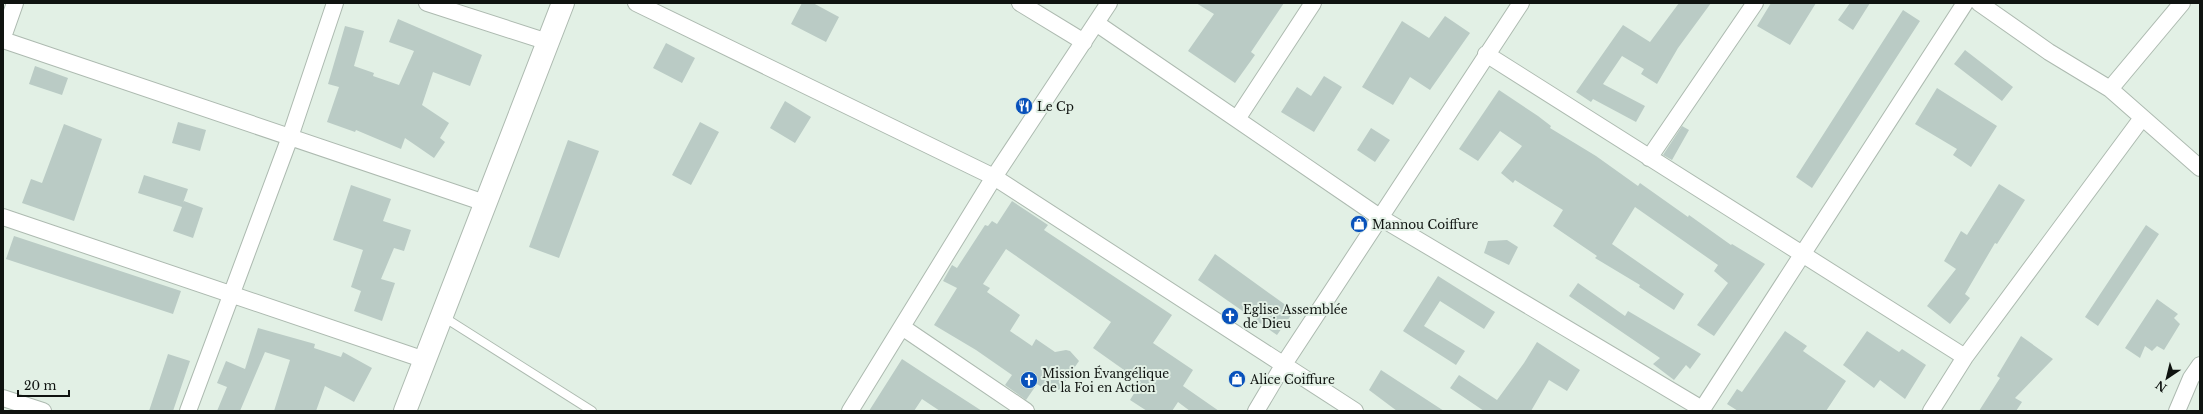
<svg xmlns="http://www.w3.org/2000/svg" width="2203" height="414" font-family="'Libre Baskerville',serif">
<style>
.building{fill:#bacbc5}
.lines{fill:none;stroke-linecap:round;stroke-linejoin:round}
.lane-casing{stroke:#adbab0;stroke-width:10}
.street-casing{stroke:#adbab0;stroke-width:18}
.secondary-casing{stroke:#adbab0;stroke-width:24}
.lane{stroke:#fff;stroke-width:8}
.street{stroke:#fff;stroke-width:16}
.secondary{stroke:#fff;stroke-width:22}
.labels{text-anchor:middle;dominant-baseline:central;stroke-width:4;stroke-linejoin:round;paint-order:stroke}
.poi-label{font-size:12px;fill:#0f1310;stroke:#e2f0e5;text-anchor:start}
</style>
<rect width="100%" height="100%" fill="#e2f0e5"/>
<path class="building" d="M 802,3 L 813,3 L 839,17 L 826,42 L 791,24 Z
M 1196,3 L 1284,3 L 1251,52 L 1255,55 L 1235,83 L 1188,51 L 1214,14 Z
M 1679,3 L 1711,3 L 1678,48 L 1657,84 L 1641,74 L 1644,69 L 1622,56 L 1603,84 L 1645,106 L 1636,122 L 1593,99 L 1591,102 L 1576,92 L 1623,25 L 1650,42 Z
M 1771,3 L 1816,3 L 1790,45 L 1757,26 Z
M 1850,3 L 1870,3 L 1853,30 L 1838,20 Z
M 1903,10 L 1920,21 L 1812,188 L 1796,177 Z
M 1445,16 L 1470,33 L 1430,90 L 1410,77 L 1393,105 L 1362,87 L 1402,21 L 1429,38 Z
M 398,19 L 482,55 L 470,86 L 433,72 L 422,105 L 449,123 L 440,138 L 445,142 L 434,158 L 405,138 L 401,149 L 356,130 L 355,132 L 327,122 L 339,87 L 328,84 L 345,26 L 364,31 L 354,66 L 374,73 L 373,76 L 399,85 L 414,51 L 389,42 Z
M 666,43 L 695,58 L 682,83 L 653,68 Z
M 1965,50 L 2013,87 L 2002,101 L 1954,64 Z
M 35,66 L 68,78 L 62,95 L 29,84 Z
M 1324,76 L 1342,87 L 1314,132 L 1281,112 L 1297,87 L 1311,96 Z
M 1937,88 L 1997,126 L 1971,167 L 1953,155 L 1957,149 L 1915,124 Z
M 1499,90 L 1538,116 L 1551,126 L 1550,128 L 1596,156 L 1638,186 L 1640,183 L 1688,217 L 1689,215 L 1731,245 L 1732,244 L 1765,264 L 1714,336 L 1697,325 L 1728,283 L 1714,271 L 1718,265 L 1635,207 L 1612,244 L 1684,294 L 1674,310 L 1639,287 L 1640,285 L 1595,258 L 1597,256 L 1553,226 L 1563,210 L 1515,180 L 1513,183 L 1501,173 L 1522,146 L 1500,131 L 1478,161 L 1459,149 Z
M 785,101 L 811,117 L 795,143 L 770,128 Z
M 178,122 L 206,130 L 200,151 L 172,143 Z
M 700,122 L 719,132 L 691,185 L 672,175 Z
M 64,124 L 102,139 L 74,221 L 22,203 L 31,179 L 42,183 Z
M 1682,126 L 1689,130 L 1672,160 L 1663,155 Z
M 1371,128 L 1390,140 L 1375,162 L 1357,150 Z
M 568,140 L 599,151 L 559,258 L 529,247 Z
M 144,175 L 188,189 L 183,203 L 184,201 L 203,208 L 193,238 L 173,231 L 182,207 L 138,193 Z
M 1999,184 L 2025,200 L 1997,244 L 1995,243 L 1965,294 L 1970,298 L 1950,324 L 1927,306 L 1956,269 L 1944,261 L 1961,231 L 1967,235 Z
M 351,185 L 391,199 L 383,221 L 411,230 L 404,251 L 394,248 L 381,279 L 395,283 L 382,321 L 354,311 L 361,291 L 351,287 L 363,250 L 333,240 Z
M 1012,201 L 1048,225 L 1044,230 L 1172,315 L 1153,343 L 1193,370 L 1183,386 L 1219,411 L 1190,411 L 1178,402 L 1172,411 L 1147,411 L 1130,400 L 1141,382 L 1093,348 L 1111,322 L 1006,249 L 983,284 L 990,288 L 987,292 L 1020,315 L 1010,331 L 1032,346 L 1036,339 L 1055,352 L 1066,350 L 1070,351 L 1079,361 L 1059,390 L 1055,387 L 1051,393 L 1037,384 L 1026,400 L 1005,385 L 1012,375 L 976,350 L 934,325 L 957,288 L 943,281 L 952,265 L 957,268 L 985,225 L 988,226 L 992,221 L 997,224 Z
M 2146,225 L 2159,234 L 2098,326 L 2085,317 Z
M 14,236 L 181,291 L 173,314 L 6,259 Z
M 1507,240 L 1518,247 L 1509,265 L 1484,253 L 1488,241 Z
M 1215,254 L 1294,311 L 1277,335 L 1198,280 Z
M 1438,276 L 1495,312 L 1484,329 L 1440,301 L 1424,326 L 1465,351 L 1456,365 L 1403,331 Z
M 1578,283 L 1625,316 L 1628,311 L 1701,354 L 1690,369 L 1686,365 L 1674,380 L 1653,364 L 1660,358 L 1569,296 Z
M 2157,299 L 2178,314 L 2174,318 L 2180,324 L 2164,350 L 2157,346 L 2152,351 L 2145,346 L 2140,358 L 2125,348 Z
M 258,328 L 315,344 L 314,348 L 341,357 L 343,352 L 372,368 L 354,402 L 325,386 L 316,411 L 274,411 L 290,360 L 265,352 L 240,411 L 217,411 L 227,387 L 217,383 L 226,361 L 245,369 Z
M 1785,331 L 1807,346 L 1803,351 L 1846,381 L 1826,411 L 1738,411 L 1727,404 L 1737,389 L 1742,392 Z
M 1867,331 L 1899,352 L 1902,349 L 1926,365 L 1905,399 L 1880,380 L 1874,388 L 1843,365 Z
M 2021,336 L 2053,359 L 2015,398 L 2022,402 L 2016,411 L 1979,411 L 2000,378 L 1997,376 Z
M 1537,342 L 1580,370 L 1567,391 L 1549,380 L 1531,411 L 1484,411 L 1450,388 L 1459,375 L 1497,400 L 1524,363 Z
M 168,354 L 190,361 L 173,411 L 149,411 Z
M 902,359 L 934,380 L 982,411 L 940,411 L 922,399 L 914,411 L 869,411 Z
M 1381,370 L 1444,411 L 1397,411 L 1369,390 Z"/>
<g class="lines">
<defs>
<path id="lane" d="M 442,316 L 592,411"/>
<path id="street" d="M 427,3 L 548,42
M 636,3 L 994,177 L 1355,411
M 1020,3 L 1084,42
M 1979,3 L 2049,52 L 2110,89 L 2200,168
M 1096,23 L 1381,218 L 1702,409
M 3,37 L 15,3
M 3,40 L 485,203
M 1486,54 L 1965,357
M 2110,89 L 2182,3
M 1237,119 L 1313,3
M 1649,158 L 1755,3
M 3,217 L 425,360
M 902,327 L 1026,411
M 3,398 L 43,411
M 188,411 L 290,137 L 335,3
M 850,411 L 994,177 L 1109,3
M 1256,411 L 1284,364 L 1521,3
M 1701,411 L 1965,3
M 1931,411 L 1965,357 L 2142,118
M 2177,411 L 2191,378 L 2200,365"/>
<path id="secondary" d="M 405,411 L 563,3"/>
</defs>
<use href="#lane" class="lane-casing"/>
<use href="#street" class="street-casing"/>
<use href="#secondary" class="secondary-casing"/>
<use href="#lane" class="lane"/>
<use href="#street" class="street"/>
<use href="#secondary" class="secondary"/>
</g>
<defs>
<symbol id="restaurant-disc" viewBox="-11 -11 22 22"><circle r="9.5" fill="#0851bb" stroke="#e2f0e5"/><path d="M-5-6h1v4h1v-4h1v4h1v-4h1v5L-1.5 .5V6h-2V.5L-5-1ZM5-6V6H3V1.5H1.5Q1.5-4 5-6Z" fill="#fff"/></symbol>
<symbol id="shop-disc" viewBox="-11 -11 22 22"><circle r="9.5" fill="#0851bb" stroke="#e2f0e5"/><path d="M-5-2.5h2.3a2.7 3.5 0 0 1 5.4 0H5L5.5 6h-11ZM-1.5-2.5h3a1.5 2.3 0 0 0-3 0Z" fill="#fff"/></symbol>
<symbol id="church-disc" viewBox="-11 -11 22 22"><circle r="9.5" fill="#0851bb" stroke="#e2f0e5"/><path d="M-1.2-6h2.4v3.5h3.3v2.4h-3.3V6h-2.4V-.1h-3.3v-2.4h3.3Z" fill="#fff"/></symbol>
</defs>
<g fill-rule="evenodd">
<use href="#restaurant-disc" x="1014" y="96" width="20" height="20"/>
<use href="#shop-disc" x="1349" y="214" width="20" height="20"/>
<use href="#church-disc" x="1220" y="306" width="20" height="20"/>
<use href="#shop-disc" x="1227" y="369" width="20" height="20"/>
<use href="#church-disc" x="1019" y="370" width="20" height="20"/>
</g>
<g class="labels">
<g class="poi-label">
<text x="1037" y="106">Le Cp</text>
<text x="1372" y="224">Mannou Coiffure</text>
<text x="1243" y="309">Eglise Assemblée<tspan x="1243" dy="14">de Dieu</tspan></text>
<text x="1042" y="373">Mission Évangélique<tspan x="1042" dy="14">de la Foi en Action</tspan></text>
<text x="1250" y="379">Alice Coiffure</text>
</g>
</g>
<rect width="2203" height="414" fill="none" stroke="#0f1310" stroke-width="8"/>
<g transform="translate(2167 378) rotate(215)" stroke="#e2f0e5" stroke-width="3" paint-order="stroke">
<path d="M0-3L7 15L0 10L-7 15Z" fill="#0f1310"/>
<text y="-6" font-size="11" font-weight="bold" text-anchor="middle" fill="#0f1310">N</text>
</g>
<path d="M18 390v6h51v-6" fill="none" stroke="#0f1310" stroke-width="2"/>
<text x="24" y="390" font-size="12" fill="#0f1310" stroke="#e2f0e5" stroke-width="3" paint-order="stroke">20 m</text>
</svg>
